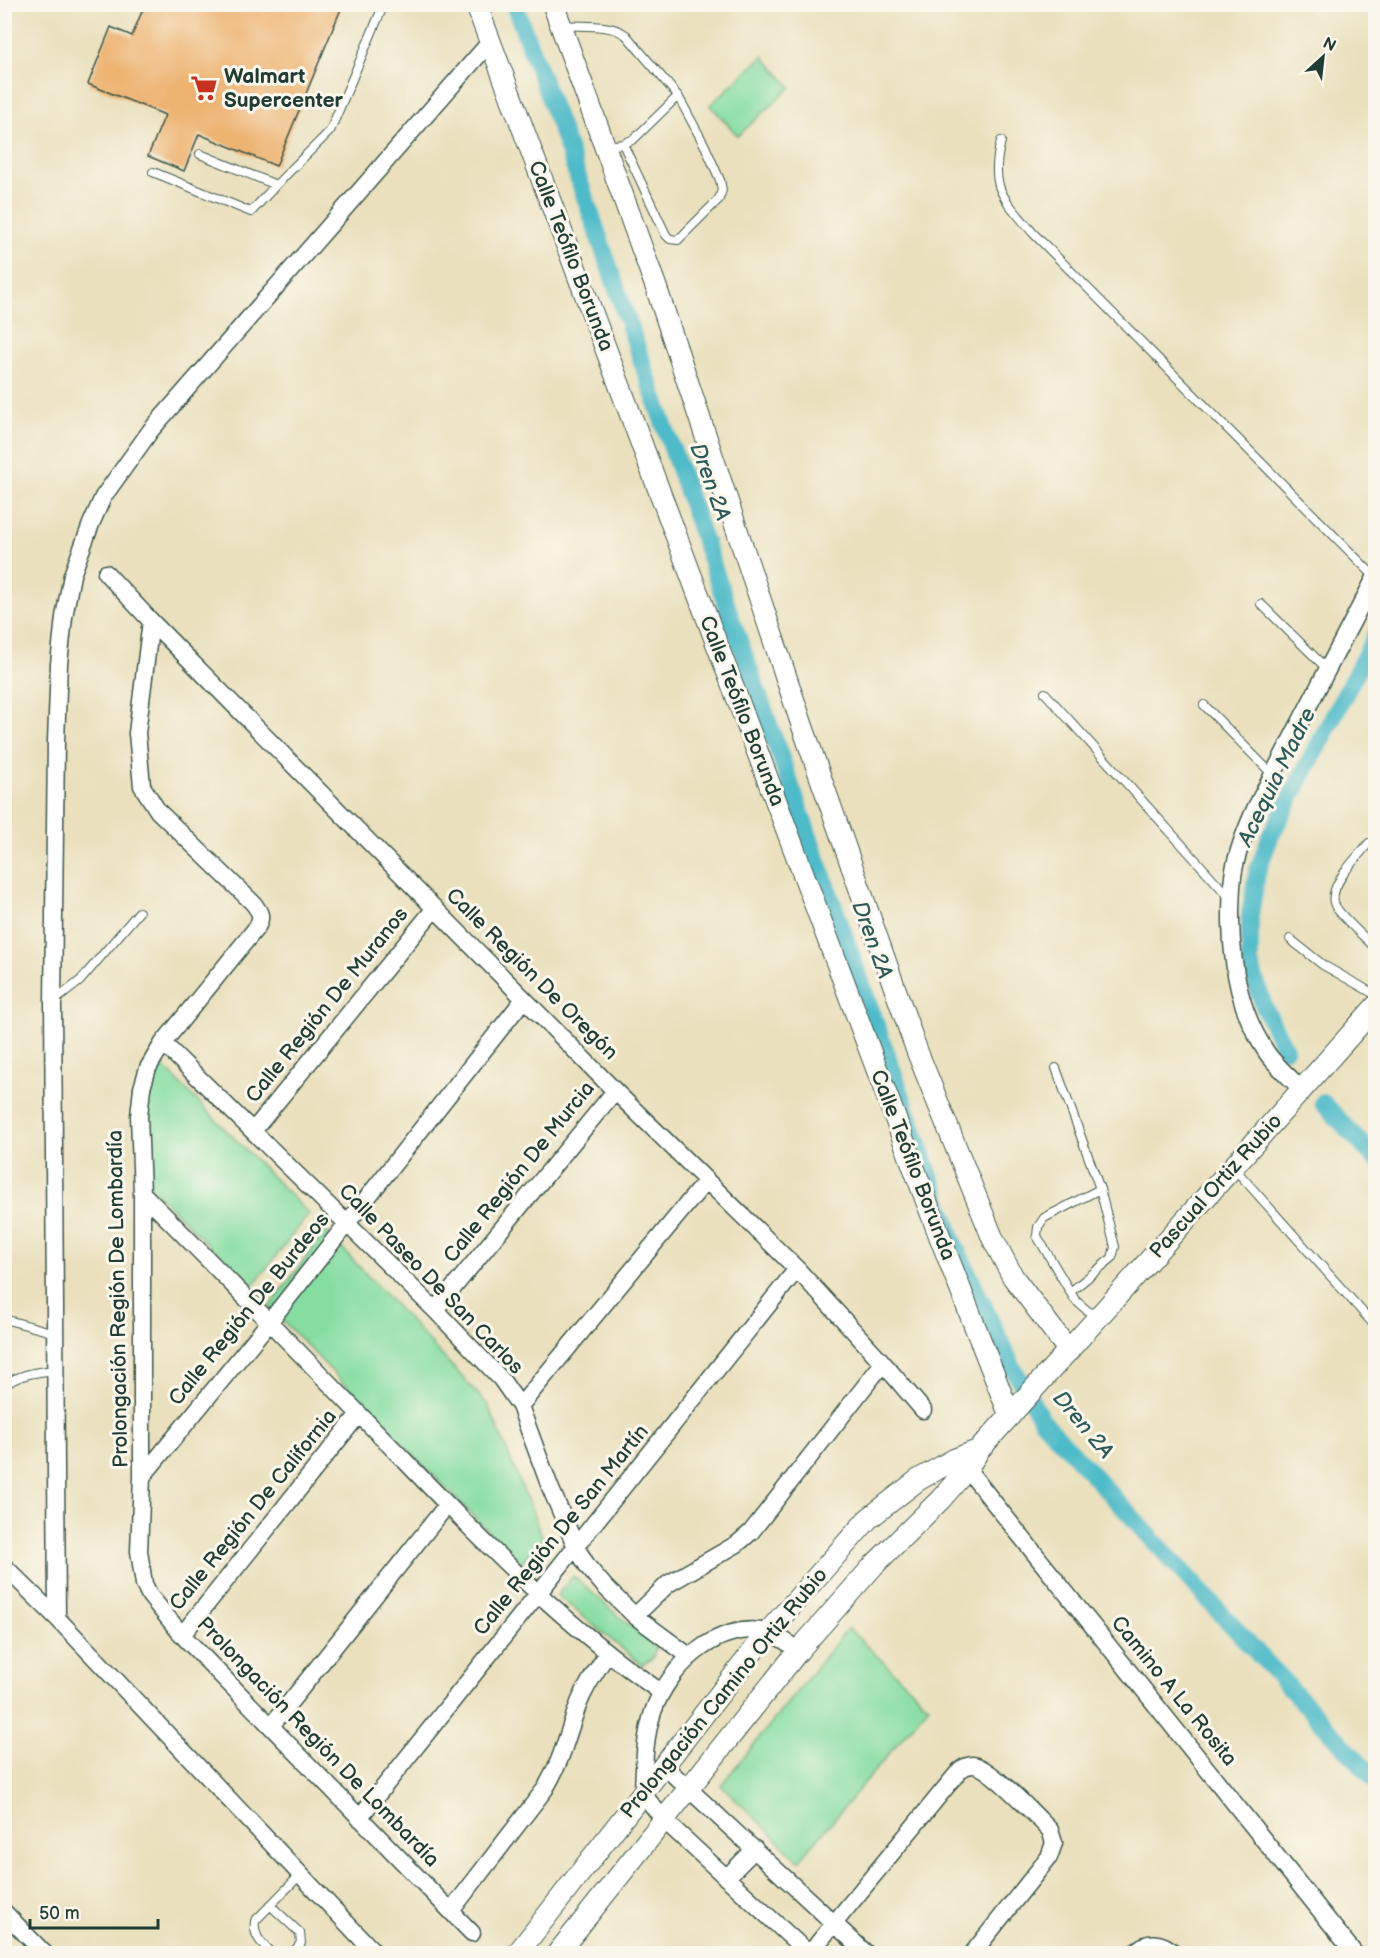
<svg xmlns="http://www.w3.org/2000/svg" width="1380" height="1958" font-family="'Balsamiq Sans',sans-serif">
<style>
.green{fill:#85dda2;stroke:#528d6b;stroke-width:1.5}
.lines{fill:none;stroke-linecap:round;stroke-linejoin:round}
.canal{stroke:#4ebbc9;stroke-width:18}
.building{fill:#edb371}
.service-casing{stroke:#3d5549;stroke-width:10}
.minor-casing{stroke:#3d5549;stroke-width:19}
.tertiary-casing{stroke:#3d5549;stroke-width:23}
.service{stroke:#fff;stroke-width:8}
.minor{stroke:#fff;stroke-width:16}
.tertiary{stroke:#fff;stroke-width:21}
.labels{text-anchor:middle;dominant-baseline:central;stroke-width:6;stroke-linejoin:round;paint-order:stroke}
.poi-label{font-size:21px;font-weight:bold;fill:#1f3d34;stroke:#fbf7ec;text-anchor:start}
.street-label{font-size:21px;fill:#1f3d34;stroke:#fbf7ec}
.water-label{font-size:22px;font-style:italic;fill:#2b5c59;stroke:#fbf7ec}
</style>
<rect width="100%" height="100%" fill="#fbf7ec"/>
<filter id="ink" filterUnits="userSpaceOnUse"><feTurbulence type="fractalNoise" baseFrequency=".0167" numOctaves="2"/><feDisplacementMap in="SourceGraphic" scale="12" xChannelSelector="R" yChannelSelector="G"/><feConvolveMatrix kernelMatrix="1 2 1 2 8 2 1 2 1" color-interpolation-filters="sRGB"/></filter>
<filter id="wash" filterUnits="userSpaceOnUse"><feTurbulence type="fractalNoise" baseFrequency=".008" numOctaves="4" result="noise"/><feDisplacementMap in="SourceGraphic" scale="24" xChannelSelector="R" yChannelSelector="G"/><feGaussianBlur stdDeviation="1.35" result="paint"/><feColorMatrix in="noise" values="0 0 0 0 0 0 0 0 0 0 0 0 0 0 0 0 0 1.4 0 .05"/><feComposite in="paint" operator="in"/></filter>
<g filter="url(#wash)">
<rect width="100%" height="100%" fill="#eae0bd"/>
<path class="green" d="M 763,56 L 791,87 L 738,136 L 710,105 Z
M 153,1056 L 309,1214 L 251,1288 L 140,1176 Z
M 326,1231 L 488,1405 L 543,1538 L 520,1564 L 269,1307 Z
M 573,1576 L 656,1648 L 652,1659 L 642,1665 L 557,1595 Z
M 848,1628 L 929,1706 L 799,1861 L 721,1785 Z"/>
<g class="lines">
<path class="canal" d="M 514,4 L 564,137 L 730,615 L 955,1246 L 1014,1370 L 1042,1420 L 1376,1781
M 1285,1049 L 1264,1007 L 1250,963 L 1250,915 L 1257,873 L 1270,837 L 1376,635
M 1323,1103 L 1376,1159"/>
</g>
<g id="blocks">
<path class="building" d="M 145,4 L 343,4 L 276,166 L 199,134 L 184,171 L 148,156 L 165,115 L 88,84 L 111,27 L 132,36 Z"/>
</g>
</g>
<g filter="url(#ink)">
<use href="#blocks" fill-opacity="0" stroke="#3d5549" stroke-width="1.5"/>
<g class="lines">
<defs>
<path id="service" d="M 564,25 C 583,27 610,23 626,35 L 678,96 L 705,146 L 720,180 L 722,190 L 719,199 L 678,240 L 670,239 L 666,235 L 623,144
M 1001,141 C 989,189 1003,197 1033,233 L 1375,577
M 605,146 L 623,144 L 634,139 L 678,96
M 200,154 L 276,185 L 330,131 L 384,4
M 153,172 L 251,212 L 276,185
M 1261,604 L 1327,669
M 1045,693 L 1230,898
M 1204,705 L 1273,775
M 1369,843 C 1358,856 1324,889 1336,907 C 1344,920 1365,937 1376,949
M 1290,939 L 1323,965 L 1376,995
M 53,1002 L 80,981 L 139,912
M 1056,1068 L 1100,1189 L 1115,1247 L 1112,1258 L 1070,1292
M 1234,1168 L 1376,1327
M 4,1319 L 55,1333
M 1097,1319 L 1075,1300 L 1037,1236 L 1038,1227 L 1044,1218 L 1100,1189
M 4,1385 C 21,1374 36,1372 55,1370
M 270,1905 L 300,1933 L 301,1943 L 292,1954
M 272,1954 C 262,1943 253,1937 255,1921 L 301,1874"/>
<path id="minor" d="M 106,573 L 151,621 L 615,1091 L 797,1269 L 883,1363 L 923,1410
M 151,621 L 137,733 L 142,786 L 158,811 L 253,903 C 260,912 263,916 257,927 L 163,1043 L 148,1068 L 142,1088 L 139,1116 L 142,1193 L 142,1477 L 139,1551 L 144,1584 L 150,1596 L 182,1635 L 472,1933
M 163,1043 L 435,1310 L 501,1379 L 520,1406 L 550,1487 L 576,1547 L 588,1567 L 605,1587 L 635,1616 L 689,1656
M 1302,1090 C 1291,1078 1276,1066 1267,1053 C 1240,1013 1232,969 1231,921 C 1231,904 1231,887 1234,870 C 1238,849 1246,829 1255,809 L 1376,576
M 253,1131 L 435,908
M 142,1193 C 231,1282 318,1372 406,1462 C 485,1544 567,1628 661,1692
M 435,1310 L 615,1091
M 520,1406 L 706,1181
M 958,1461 L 967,1469 L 1355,1954
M 142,1477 L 270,1321 L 524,999
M 4,1566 L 57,1618 L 376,1954
M 635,1616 L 668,1584 L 737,1544 L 751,1532 L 883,1363
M 57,1618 L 53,1002 L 56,741 L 59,664 L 64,617 L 72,575 L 91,524 L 103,497 L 151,430 L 490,42
M 182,1635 L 359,1414
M 799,1650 C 790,1645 778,1635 767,1632 C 716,1621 668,1668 653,1712 C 644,1739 644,1766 643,1794 L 664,1820 L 809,1954
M 271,1726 L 447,1505
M 664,1766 L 867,1954
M 359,1818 L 797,1269
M 726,1878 L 755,1849
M 451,1911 L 545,1789 C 563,1759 567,1734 579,1703 C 586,1685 597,1670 607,1654
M 4,1912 L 45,1954
M 809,1954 L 960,1770 C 964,1767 968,1765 973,1765 C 988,1765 1037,1817 1050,1830 L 1054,1843 L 1049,1857 L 972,1954
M 1134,1954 C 1146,1939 1162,1941 1175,1954"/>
<path id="tertiary" d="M 476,4 L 940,1237 L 1010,1416
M 553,4 L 656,287 L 802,725 L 917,1051 L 993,1239 L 1013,1277 L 1069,1351
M 517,1954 L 768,1632 L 868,1519 L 918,1480 L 955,1459 L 979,1450
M 557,1954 L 799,1650 L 874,1565 L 941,1499 L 967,1469 L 979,1450 L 1233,1167 L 1376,1006"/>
</defs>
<use href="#service" class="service-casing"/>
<use href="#minor" class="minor-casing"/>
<use href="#tertiary" class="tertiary-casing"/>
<use href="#service" class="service"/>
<use href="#minor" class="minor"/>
<use href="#tertiary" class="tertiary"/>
</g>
</g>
<defs>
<symbol id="supermarket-bare" viewBox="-9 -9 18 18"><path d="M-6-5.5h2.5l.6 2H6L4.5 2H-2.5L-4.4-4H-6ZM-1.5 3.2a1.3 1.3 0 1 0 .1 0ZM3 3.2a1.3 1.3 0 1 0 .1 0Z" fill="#c8321e" stroke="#fbf7ec" stroke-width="2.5" paint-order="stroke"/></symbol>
</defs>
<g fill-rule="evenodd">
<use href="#supermarket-bare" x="185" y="69" width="38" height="38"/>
</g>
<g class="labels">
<g class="poi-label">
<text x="224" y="76">Walmart<tspan x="224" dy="24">Supercenter</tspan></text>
</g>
<g class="street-label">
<text transform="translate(571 256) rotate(69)">Calle Teófilo Borunda</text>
<text transform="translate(742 711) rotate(69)">Calle Teófilo Borunda</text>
<text transform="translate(532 974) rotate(45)">Calle Región De Oregón</text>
<text transform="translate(327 1005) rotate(-51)">Calle Región De Muranos</text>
<text transform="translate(913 1165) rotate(69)">Calle Teófilo Borunda</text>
<text transform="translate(519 1172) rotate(-51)">Calle Región De Murcia</text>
<text transform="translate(1216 1186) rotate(-48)">Pascual Ortiz Rubio</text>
<text transform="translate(431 1279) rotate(46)">Calle Paseo De San Carlos</text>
<text transform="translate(118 1299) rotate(-91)">Prolongación Región De Lombardía</text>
<text transform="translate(249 1309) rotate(-51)">Calle Región De Burdeos</text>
<text transform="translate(253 1510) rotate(-51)">Calle Región De California</text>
<text transform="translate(561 1530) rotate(-51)">Calle Región De San Martín</text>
<text transform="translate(1174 1691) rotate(51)">Camino A La Rosita</text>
<text transform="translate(724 1693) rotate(-51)">Prolongación Camino Ortiz Rubio</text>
<text transform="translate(318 1742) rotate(46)">Prolongación Región De Lombardía</text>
</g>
<g class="water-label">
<text transform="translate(710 482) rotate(70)">Dren 2A</text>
<text transform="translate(1277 777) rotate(-64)">Acequia Madre</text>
<text transform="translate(872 940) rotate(70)">Dren 2A</text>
<text transform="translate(1083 1425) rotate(50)">Dren 2A</text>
</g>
</g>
<rect width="1380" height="1958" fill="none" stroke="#fbf7ec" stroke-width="24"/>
<g transform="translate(1323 57) rotate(27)" stroke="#fbf7ec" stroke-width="4.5" paint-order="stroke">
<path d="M0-4.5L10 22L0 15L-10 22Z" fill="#1f3d34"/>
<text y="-9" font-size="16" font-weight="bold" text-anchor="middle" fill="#1f3d34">N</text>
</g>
<path d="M30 1919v9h128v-9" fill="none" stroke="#1f3d34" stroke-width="3"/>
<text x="39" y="1919" font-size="18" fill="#1f3d34" stroke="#fbf7ec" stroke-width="4.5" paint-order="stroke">50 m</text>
</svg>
